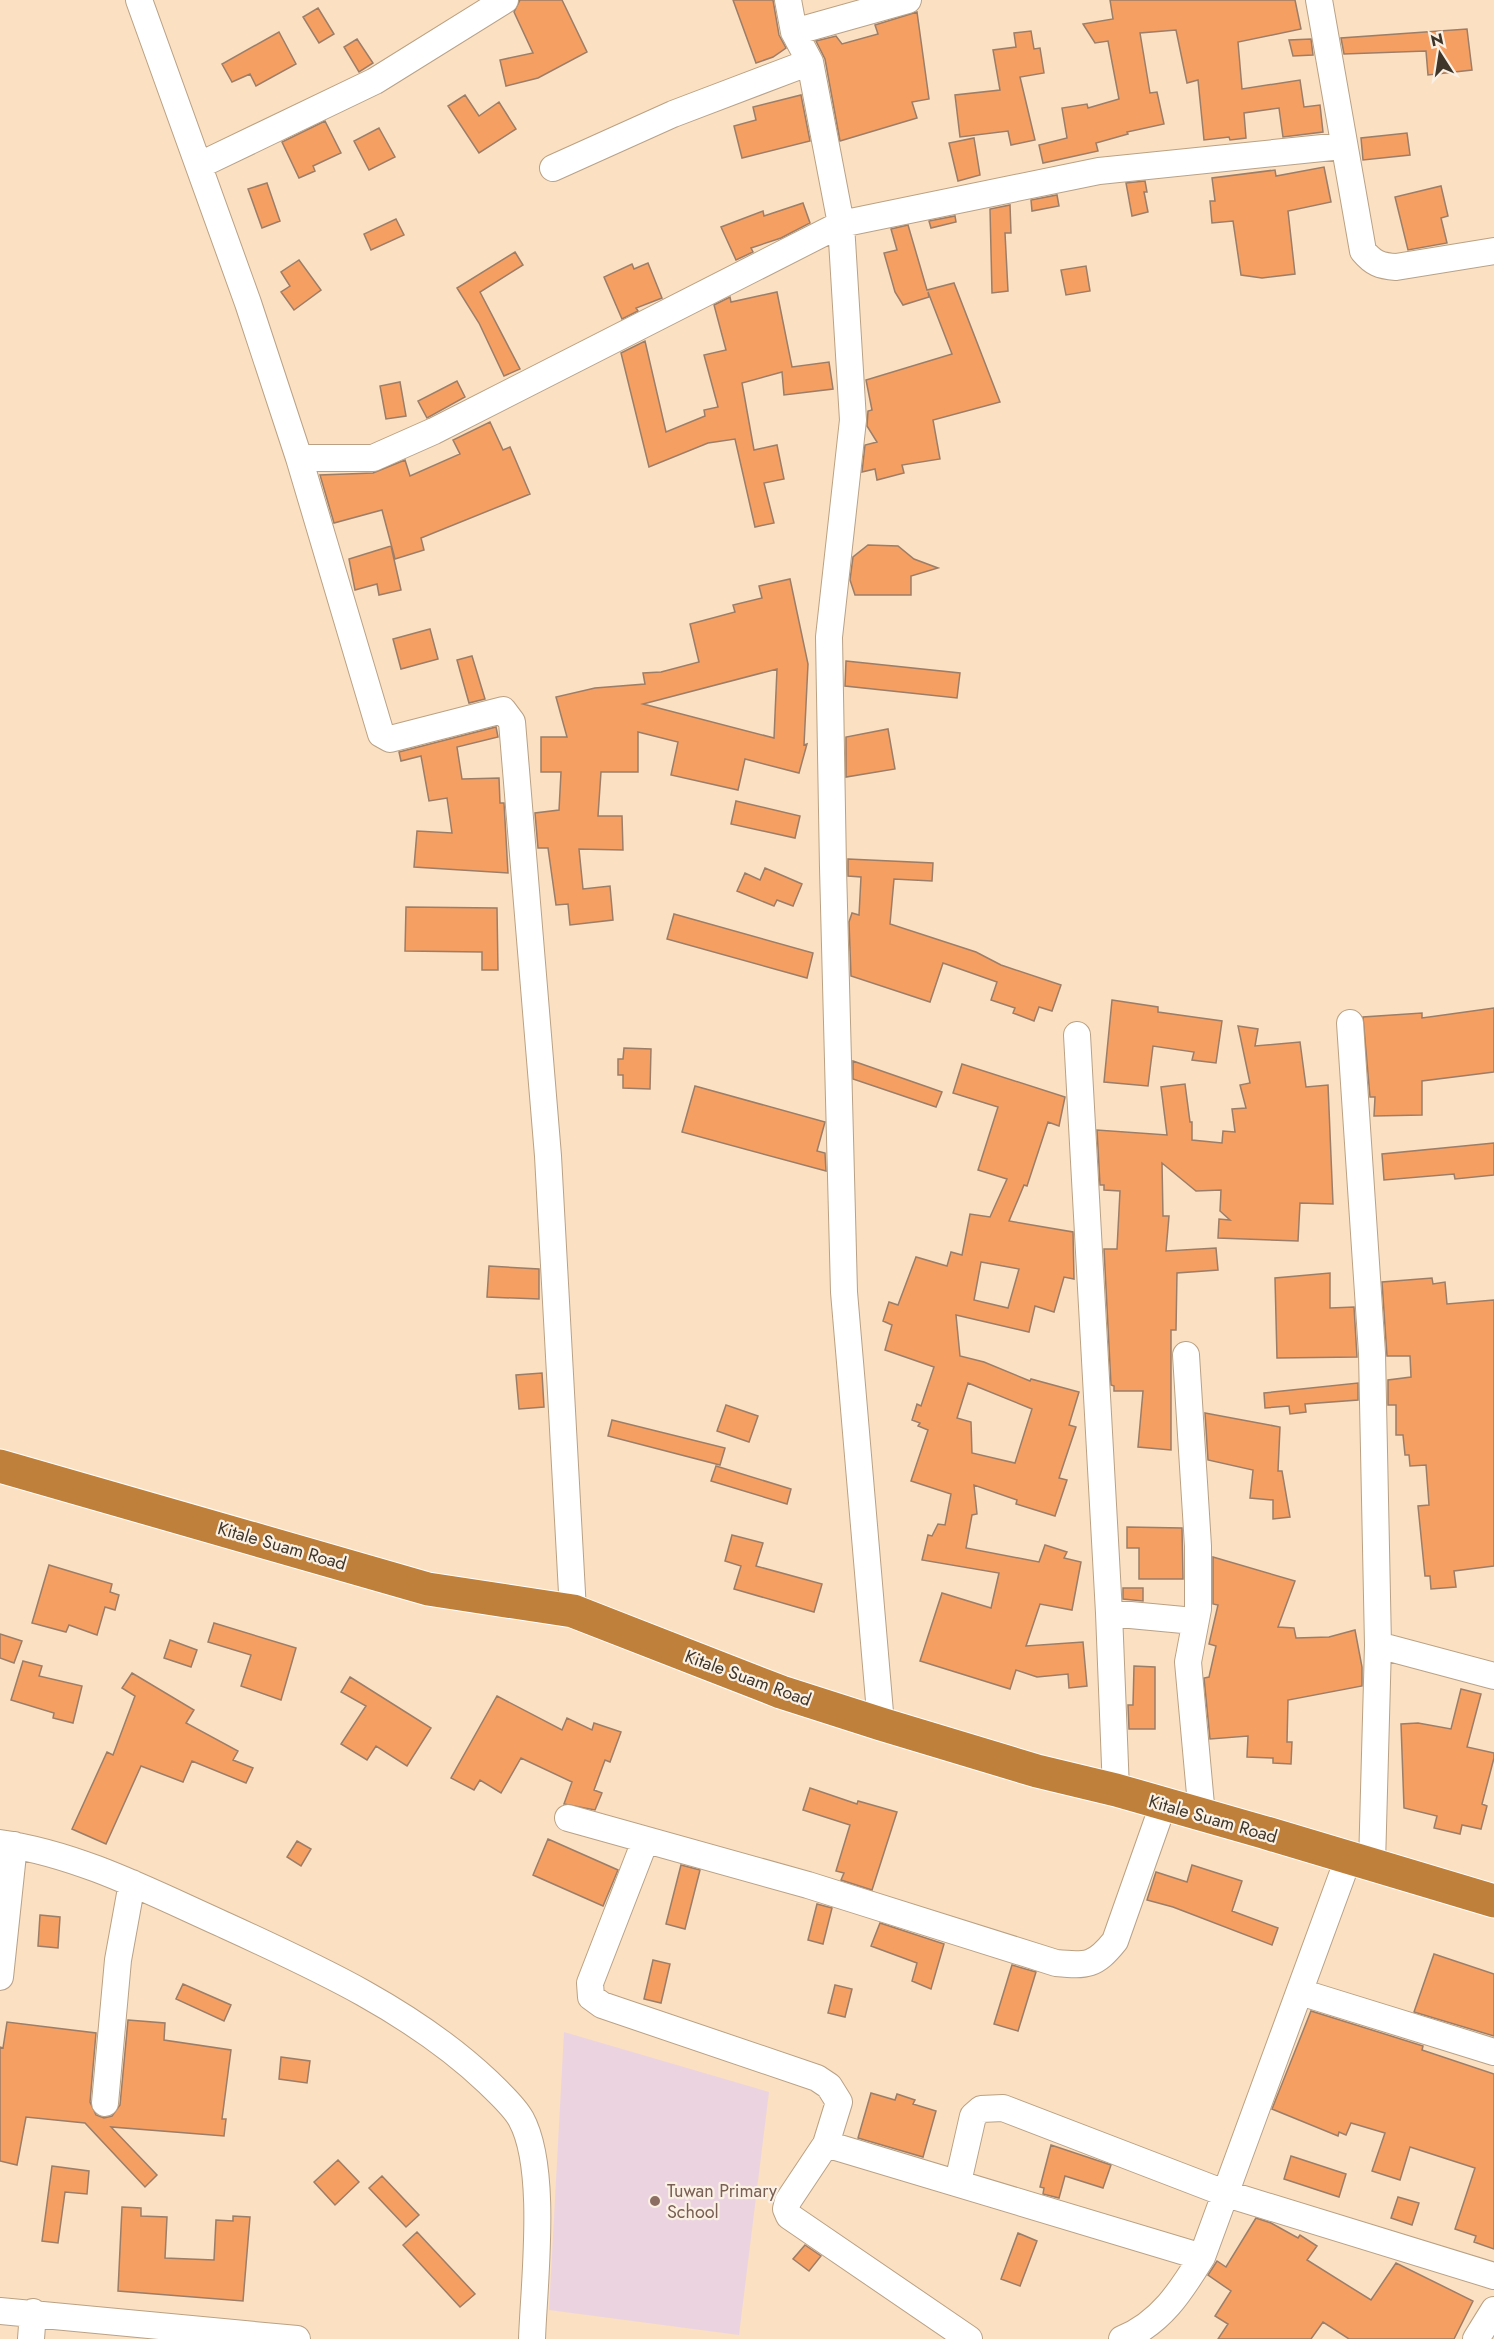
<svg xmlns="http://www.w3.org/2000/svg" width="1494" height="2339" font-family="Jost,sans-serif">
<style>
.education{fill:#ebd4df}
.building{fill:#f69f62;stroke:#9c7d68;stroke-width:1.5;fill-rule:evenodd}
.lines{fill:none;stroke-linecap:round;stroke-linejoin:round}
.street-casing{stroke:#baa185;stroke-width:28}
.highway-casing{stroke:#fff;stroke-width:35}
.street{stroke:#fff;stroke-width:26}
.highway{stroke:#bf803b;stroke-width:33}
.education-dot{fill:#8d6e63;stroke:#fbf0e4;stroke-width:2}
.labels{text-anchor:middle;dominant-baseline:central;stroke-width:4.5;stroke-linejoin:round;paint-order:stroke}
.street-label{font-size:18px;fill:#3f3529;stroke:#fbf0e4}
.education-label{font-size:18px;fill:#785e54;stroke:#fbf0e4;text-anchor:start}
</style>
<rect width="100%" height="100%" fill="#fbe0c2"/>
<path class="education" d="M 564,2032 L 769,2092 L 739,2335 L 549,2310 Z"/>
<path class="building" d="M 520,0 L 562,0 L 587,52 L 538,78 L 506,86 L 500,60 L 533,53 L 514,12 Z
M 733,0 L 773,0 L 779,35 L 786,48 L 773,57 L 756,63 Z
M 1110,0 L 1295,0 L 1301,29 L 1238,42 L 1242,89 L 1300,80 L 1304,107 L 1320,105 L 1323,132 L 1283,137 L 1279,108 L 1244,113 L 1246,138 L 1230,140 L 1229,137 L 1204,140 L 1198,80 L 1187,83 L 1176,30 L 1140,33 L 1150,93 L 1157,92 L 1164,124 L 1127,132 L 1128,134 L 1096,143 L 1098,151 L 1043,163 L 1039,145 L 1067,138 L 1062,108 L 1087,104 L 1088,108 L 1119,99 L 1108,41 L 1095,43 L 1083,24 L 1113,19 Z
M 318,8 L 334,34 L 319,43 L 303,17 Z
M 917,12 L 929,99 L 912,102 L 917,118 L 840,141 L 825,59 L 816,41 L 836,36 L 842,44 L 878,34 L 875,25 Z
M 1467,29 L 1472,70 L 1428,75 L 1426,51 L 1344,54 L 1341,38 Z
M 1031,31 L 1034,49 L 1040,48 L 1044,73 L 1020,77 L 1035,140 L 1011,145 L 1008,131 L 960,137 L 955,95 L 1000,90 L 993,50 L 1016,47 L 1014,33 Z
M 279,32 L 296,64 L 256,86 L 250,74 L 232,82 L 222,64 Z
M 357,39 L 373,63 L 359,72 L 344,47 Z
M 1311,39 L 1313,55 L 1293,56 L 1289,40 Z
M 465,95 L 479,116 L 499,102 L 516,129 L 479,153 L 448,106 Z
M 801,95 L 810,141 L 742,158 L 734,126 L 756,120 L 753,107 Z
M 325,121 L 341,153 L 313,166 L 315,171 L 299,178 L 282,142 Z
M 379,128 L 395,157 L 369,170 L 354,141 Z
M 1407,133 L 1410,155 L 1363,160 L 1361,138 Z
M 974,138 L 980,175 L 958,181 L 949,143 Z
M 1324,167 L 1331,202 L 1288,211 L 1295,274 L 1262,278 L 1241,275 L 1233,221 L 1212,223 L 1210,201 L 1215,201 L 1212,178 L 1275,170 L 1276,176 Z
M 1145,181 L 1147,192 L 1144,192 L 1148,212 L 1132,216 L 1126,183 Z
M 267,183 L 280,221 L 262,228 L 248,189 Z
M 1441,186 L 1448,216 L 1441,218 L 1447,243 L 1408,250 L 1395,197 Z
M 1057,195 L 1059,206 L 1032,211 L 1031,200 Z
M 803,203 L 810,223 L 781,238 L 751,248 L 753,252 L 736,260 L 721,227 L 763,211 L 764,216 Z
M 1010,205 L 1011,233 L 1005,233 L 1008,291 L 992,293 L 990,209 Z
M 955,216 L 956,222 L 931,228 L 929,221 Z
M 396,219 L 404,235 L 371,250 L 364,234 Z
M 908,225 L 927,290 L 954,283 L 1000,402 L 933,420 L 940,459 L 902,465 L 904,473 L 877,480 L 875,469 L 862,472 L 865,445 L 877,442 L 867,426 L 868,411 L 872,410 L 866,380 L 952,354 L 928,292 L 929,297 L 903,305 L 895,292 L 884,253 L 897,250 L 891,229 Z
M 515,252 L 523,265 L 480,292 L 520,369 L 504,376 L 479,323 L 457,288 Z
M 299,260 L 321,290 L 294,310 L 281,292 L 290,286 L 281,272 Z
M 648,263 L 662,298 L 636,308 L 638,311 L 622,319 L 604,277 L 632,264 L 634,269 Z
M 1086,266 L 1090,291 L 1066,295 L 1061,270 Z
M 777,292 L 792,367 L 829,362 L 833,389 L 784,395 L 782,372 L 742,383 L 754,450 L 777,445 L 784,479 L 764,483 L 774,523 L 755,527 L 735,439 L 708,443 L 649,467 L 621,353 L 645,341 L 666,432 L 705,416 L 704,410 L 718,407 L 704,355 L 726,350 L 714,305 L 730,297 L 731,302 Z
M 457,381 L 465,397 L 427,418 L 418,401 Z
M 400,382 L 406,416 L 386,419 L 380,386 Z
M 490,422 L 503,450 L 510,447 L 530,494 L 421,538 L 424,550 L 395,559 L 382,510 L 334,523 L 320,475 L 373,473 L 405,460 L 410,476 L 460,454 L 453,440 Z
M 868,545 L 898,546 L 914,559 L 938,568 L 911,576 L 911,595 L 855,595 L 850,580 L 853,557 Z
M 391,546 L 401,590 L 379,595 L 377,584 L 355,590 L 349,559 Z
M 790,579 L 808,664 L 804,745 L 807,744 L 799,773 L 745,759 L 738,790 L 671,775 L 678,742 L 638,732 L 638,772 L 601,772 L 598,816 L 622,816 L 623,850 L 579,849 L 583,889 L 610,886 L 613,920 L 570,925 L 568,904 L 556,905 L 548,848 L 538,848 L 535,813 L 559,810 L 561,772 L 541,772 L 541,737 L 567,737 L 556,697 L 595,688 L 645,684 L 643,673 L 661,672 L 699,662 L 690,624 L 735,612 L 733,605 L 762,598 L 759,586 ZM 777,669 L 774,738 L 643,704 Z
M 430,629 L 438,659 L 401,669 L 393,639 Z
M 472,656 L 485,699 L 469,703 L 457,660 Z
M 846,661 L 960,673 L 957,698 L 845,686 Z
M 496,727 L 498,737 L 457,747 L 462,779 L 499,778 L 500,803 L 504,803 L 508,873 L 414,867 L 417,831 L 452,833 L 447,798 L 429,801 L 421,756 L 401,761 L 399,752 Z
M 888,729 L 895,769 L 846,777 L 846,737 Z
M 736,801 L 800,816 L 795,838 L 731,824 Z
M 848,859 L 933,863 L 932,881 L 894,879 L 890,924 L 976,952 L 1001,965 L 1061,985 L 1052,1011 L 1039,1007 L 1034,1021 L 1013,1013 L 1015,1008 L 991,1000 L 997,982 L 943,963 L 930,1002 L 851,976 L 849,922 L 852,913 L 859,915 L 861,877 L 848,876 Z
M 765,868 L 802,884 L 793,906 L 777,900 L 774,906 L 737,891 L 745,873 L 760,880 Z
M 406,907 L 497,908 L 498,970 L 482,970 L 482,952 L 405,951 Z
M 674,914 L 813,953 L 807,978 L 667,939 Z
M 1112,1000 L 1158,1007 L 1158,1012 L 1222,1021 L 1216,1063 L 1192,1060 L 1194,1052 L 1153,1046 L 1148,1086 L 1104,1082 Z
M 1494,1008 L 1494,1072 L 1422,1081 L 1422,1115 L 1374,1116 L 1375,1097 L 1370,1097 L 1363,1017 L 1422,1013 L 1422,1018 Z
M 1238,1026 L 1258,1029 L 1255,1046 L 1300,1042 L 1306,1087 L 1328,1085 L 1333,1204 L 1300,1203 L 1298,1241 L 1218,1238 L 1219,1219 L 1230,1220 L 1220,1211 L 1221,1190 L 1196,1191 L 1162,1163 L 1163,1216 L 1169,1216 L 1166,1251 L 1216,1248 L 1218,1270 L 1177,1273 L 1176,1330 L 1171,1330 L 1171,1450 L 1138,1447 L 1143,1391 L 1114,1391 L 1114,1386 L 1111,1385 L 1104,1249 L 1117,1249 L 1120,1191 L 1104,1190 L 1104,1185 L 1100,1185 L 1097,1130 L 1167,1135 L 1161,1087 L 1185,1084 L 1190,1122 L 1192,1122 L 1192,1140 L 1222,1143 L 1223,1131 L 1235,1132 L 1232,1109 L 1246,1108 L 1240,1085 L 1250,1083 Z
M 624,1048 L 651,1049 L 650,1089 L 623,1088 L 623,1075 L 618,1075 L 618,1059 L 623,1059 Z
M 853,1061 L 942,1092 L 936,1107 L 853,1079 Z
M 962,1064 L 1065,1097 L 1059,1126 L 1048,1122 L 1027,1186 L 1024,1185 L 1009,1221 L 1073,1232 L 1074,1279 L 1064,1277 L 1054,1312 L 1035,1306 L 1029,1332 L 956,1315 L 960,1356 L 984,1362 L 1030,1381 L 1031,1379 L 1079,1392 L 1069,1425 L 1076,1427 L 1059,1478 L 1067,1480 L 1055,1516 L 1016,1504 L 1017,1500 L 974,1485 L 977,1514 L 972,1515 L 966,1548 L 1039,1562 L 1045,1545 L 1067,1552 L 1064,1558 L 1081,1562 L 1072,1610 L 1040,1604 L 1026,1646 L 1083,1642 L 1087,1686 L 1069,1688 L 1068,1674 L 1037,1677 L 1016,1670 L 1010,1689 L 920,1661 L 942,1593 L 991,1608 L 999,1573 L 922,1560 L 928,1535 L 932,1536 L 938,1524 L 945,1525 L 951,1494 L 911,1481 L 928,1430 L 918,1426 L 920,1423 L 912,1420 L 917,1404 L 921,1406 L 934,1367 L 885,1350 L 892,1325 L 883,1321 L 889,1302 L 898,1305 L 916,1257 L 947,1266 L 951,1252 L 962,1255 L 970,1214 L 990,1217 L 1007,1179 L 978,1170 L 998,1107 L 953,1093 ZM 981,1262 L 1019,1269 L 1008,1308 L 974,1300 ZM 968,1383 L 1032,1409 L 1015,1463 L 972,1453 L 971,1422 L 957,1418 Z
M 695,1086 L 825,1122 L 817,1151 L 825,1153 L 826,1171 L 682,1132 Z
M 1494,1143 L 1494,1175 L 1455,1179 L 1454,1174 L 1384,1180 L 1382,1154 Z
M 489,1266 L 539,1269 L 539,1299 L 487,1297 Z
M 1330,1273 L 1330,1308 L 1354,1307 L 1357,1357 L 1277,1358 L 1275,1278 Z
M 1432,1278 L 1433,1284 L 1445,1282 L 1447,1304 L 1494,1300 L 1494,1566 L 1454,1571 L 1456,1587 L 1431,1589 L 1430,1576 L 1425,1576 L 1418,1506 L 1429,1505 L 1426,1465 L 1410,1466 L 1409,1455 L 1405,1455 L 1403,1435 L 1396,1435 L 1396,1405 L 1388,1405 L 1388,1380 L 1411,1377 L 1410,1356 L 1387,1356 L 1382,1282 Z
M 542,1373 L 544,1407 L 519,1409 L 516,1375 Z
M 1358,1383 L 1358,1400 L 1305,1404 L 1306,1412 L 1290,1414 L 1289,1406 L 1265,1408 L 1264,1393 Z
M 726,1405 L 758,1416 L 749,1442 L 717,1431 Z
M 1205,1413 L 1280,1427 L 1278,1471 L 1282,1471 L 1290,1517 L 1273,1519 L 1273,1500 L 1250,1498 L 1253,1470 L 1208,1460 Z
M 612,1420 L 725,1448 L 720,1465 L 608,1436 Z
M 716,1466 L 791,1489 L 787,1504 L 711,1481 Z
M 1127,1527 L 1182,1528 L 1183,1579 L 1139,1579 L 1139,1548 L 1127,1548 Z
M 732,1535 L 763,1543 L 756,1566 L 822,1584 L 814,1612 L 734,1589 L 741,1566 L 725,1561 Z
M 1213,1557 L 1295,1581 L 1278,1627 L 1294,1628 L 1296,1638 L 1329,1637 L 1355,1630 L 1362,1667 L 1362,1686 L 1288,1700 L 1287,1742 L 1292,1742 L 1291,1764 L 1273,1763 L 1273,1758 L 1247,1757 L 1248,1736 L 1210,1739 L 1204,1678 L 1209,1677 L 1216,1646 L 1209,1644 L 1218,1605 L 1213,1604 Z
M 49,1565 L 112,1584 L 110,1592 L 119,1595 L 115,1610 L 105,1607 L 97,1635 L 69,1625 L 66,1632 L 32,1623 Z
M 1123,1588 L 1143,1588 L 1143,1601 L 1123,1599 Z
M 214,1623 L 296,1648 L 281,1700 L 241,1686 L 251,1655 L 208,1642 Z
M 0,1634 L 22,1641 L 14,1663 L 0,1658 Z
M 170,1640 L 197,1650 L 191,1667 L 164,1658 Z
M 23,1661 L 42,1666 L 39,1676 L 82,1686 L 73,1723 L 53,1718 L 54,1713 L 11,1700 Z
M 1134,1666 L 1155,1667 L 1155,1729 L 1129,1729 L 1128,1705 L 1133,1705 Z
M 132,1673 L 194,1710 L 186,1723 L 238,1751 L 233,1760 L 253,1768 L 246,1783 L 192,1761 L 183,1782 L 141,1766 L 106,1844 L 72,1829 L 107,1752 L 113,1755 L 135,1696 L 122,1688 Z
M 350,1677 L 431,1728 L 407,1766 L 376,1746 L 367,1760 L 341,1744 L 366,1706 L 341,1692 Z
M 1461,1689 L 1481,1694 L 1467,1747 L 1494,1753 L 1494,1758 L 1482,1804 L 1487,1806 L 1481,1829 L 1462,1825 L 1460,1834 L 1434,1828 L 1437,1816 L 1404,1808 L 1401,1724 L 1418,1723 L 1451,1729 Z
M 497,1696 L 562,1730 L 567,1718 L 592,1730 L 594,1723 L 621,1732 L 610,1762 L 605,1760 L 594,1790 L 602,1793 L 595,1810 L 564,1804 L 572,1782 L 521,1758 L 501,1793 L 480,1780 L 474,1790 L 451,1778 Z
M 810,1788 L 857,1804 L 858,1801 L 897,1812 L 872,1890 L 841,1880 L 844,1873 L 836,1871 L 850,1825 L 803,1810 Z
M 548,1839 L 618,1870 L 603,1906 L 533,1875 Z
M 297,1841 L 311,1849 L 301,1866 L 287,1857 Z
M 681,1865 L 700,1870 L 685,1929 L 666,1924 Z
M 1192,1865 L 1242,1881 L 1232,1911 L 1278,1928 L 1272,1945 L 1173,1907 L 1147,1900 L 1156,1872 L 1187,1882 Z
M 817,1904 L 832,1908 L 823,1944 L 808,1940 Z
M 40,1915 L 60,1917 L 58,1948 L 38,1946 Z
M 880,1923 L 944,1944 L 931,1989 L 912,1981 L 917,1963 L 871,1946 Z
M 1434,1954 L 1494,1974 L 1494,2036 L 1414,2012 Z
M 653,1960 L 670,1964 L 661,2003 L 644,1999 Z
M 1012,1965 L 1036,1972 L 1018,2031 L 994,2024 Z
M 183,1984 L 231,2005 L 224,2021 L 176,1999 Z
M 835,1985 L 852,1989 L 845,2017 L 828,2013 Z
M 1311,2011 L 1423,2046 L 1422,2050 L 1494,2074 L 1494,2249 L 1474,2242 L 1476,2236 L 1455,2229 L 1475,2168 L 1410,2147 L 1400,2180 L 1372,2171 L 1385,2133 L 1351,2123 L 1346,2135 L 1339,2132 L 1338,2136 L 1272,2109 Z
M 128,2020 L 165,2023 L 164,2040 L 231,2050 L 222,2119 L 226,2119 L 224,2136 L 111,2127 L 157,2175 L 145,2187 L 85,2123 L 26,2117 L 17,2165 L 0,2161 L 0,2047 L 3,2048 L 7,2022 L 96,2033 L 90,2102 L 96,2115 L 104,2118 L 112,2116 L 120,2105 Z
M 281,2057 L 310,2061 L 307,2083 L 279,2079 Z
M 871,2093 L 895,2100 L 897,2094 L 915,2100 L 913,2104 L 936,2111 L 923,2157 L 858,2138 Z
M 1051,2145 L 1111,2165 L 1103,2188 L 1065,2176 L 1059,2198 L 1043,2194 L 1044,2188 L 1040,2187 Z
M 1291,2156 L 1346,2174 L 1339,2197 L 1284,2179 Z
M 338,2160 L 359,2182 L 335,2205 L 314,2182 Z
M 52,2166 L 89,2171 L 87,2194 L 65,2192 L 58,2243 L 42,2241 Z
M 382,2176 L 419,2215 L 406,2227 L 369,2188 Z
M 1398,2197 L 1419,2203 L 1412,2225 L 1391,2218 Z
M 122,2207 L 141,2208 L 141,2216 L 167,2217 L 165,2258 L 214,2260 L 216,2220 L 233,2221 L 233,2216 L 250,2217 L 243,2301 L 118,2291 Z
M 1256,2218 L 1271,2223 L 1298,2238 L 1300,2235 L 1317,2246 L 1307,2260 L 1371,2300 L 1396,2263 L 1473,2301 L 1454,2339 L 1349,2339 L 1323,2322 L 1311,2339 L 1218,2339 L 1228,2324 L 1215,2316 L 1231,2291 L 1208,2275 L 1217,2261 L 1226,2267 Z
M 417,2232 L 475,2294 L 460,2307 L 403,2245 Z
M 1018,2233 L 1037,2241 L 1020,2286 L 1001,2279 Z
M 805,2245 L 821,2256 L 809,2271 L 793,2259 Z"/>
<g class="lines">
<defs>
<path id="street" d="M 139,0 L 248,303 L 299,458 L 381,734 L 390,739 L 503,710 L 512,722 L 548,1156 L 573,1611
M 788,0 L 794,32 L 810,62 L 841,224 L 853,420 L 829,637 L 833,868 L 844,1292 L 881,1724
M 1319,0 L 1363,251 C 1373,263 1380,266 1396,267 L 1494,251
M 794,32 L 908,0
M 200,165 L 375,81 L 505,0
M 553,168 L 673,114 L 810,62
M 299,458 L 373,458 L 434,431 L 841,224 L 1099,171 L 1342,146
M 1350,1023 L 1372,1353 L 1378,1645 L 1372,1864
M 1077,1035 L 1109,1613 L 1116,1790
M 1186,1355 L 1198,1546 L 1198,1609 L 1188,1662 L 1202,1816
M 1109,1613 L 1194,1621
M 1378,1645 L 1494,1676
M 568,1818 L 808,1885 L 1056,1963 C 1087,1966 1095,1966 1115,1941 L 1163,1805
M 645,1841 L 590,1983 L 591,1997 L 602,2005 L 817,2078 L 829,2086 L 839,2102 L 826,2144 L 788,2201 L 786,2209 L 789,2216 L 969,2339
M 0,1843 C 78,1854 149,1891 220,1923 C 314,1966 412,2010 488,2082 C 499,2093 514,2106 521,2119 C 548,2168 534,2282 532,2339
M 0,1977 L 14,1845
M 1300,1992 L 1494,2052
M 105,2103 L 118,1960 L 132,1883
M 826,2144 L 1202,2257
M 958,2182 L 973,2116 L 981,2109 L 1003,2108 L 1227,2194 L 1494,2276
M 0,2311 L 297,2339
M 31,2339 L 33,2312
M 1122,2339 C 1161,2323 1181,2291 1202,2257 L 1348,1859
M 1476,2339 L 1494,2310"/>
<path id="highway" d="M 0,1466 L 428,1589 L 573,1611 L 781,1692 L 881,1724 L 1037,1771 L 1116,1790 L 1263,1832 L 1494,1901"/>
</defs>
<use href="#street" class="street-casing"/>
<use href="#highway" class="highway-casing"/>
<use href="#street" class="street"/>
<use href="#highway" class="highway"/>
</g>
<circle class="education-dot" cx="655" cy="2201" r="6"/>
<g class="labels">
<g class="street-label">
<text transform="translate(282 1546) rotate(16)">Kitale Suam Road</text>
<text transform="translate(748 1678) rotate(20)">Kitale Suam Road</text>
<text transform="translate(1213 1819) rotate(16)">Kitale Suam Road</text>
</g>
<g class="education-label">
<text x="667" y="2191">Tuwan Primary<tspan x="667" dy="21">School</tspan></text>
</g>
</g>
<g transform="translate(1440 54) rotate(348)" stroke="#fbf0e4" stroke-width="4.5" paint-order="stroke">
<path d="M0-4.5L10 22L0 15L-10 22Z" fill="#3f3529"/>
<text y="-9" font-size="16" font-weight="bold" text-anchor="middle" fill="#3f3529">N</text>
</g>
</svg>
